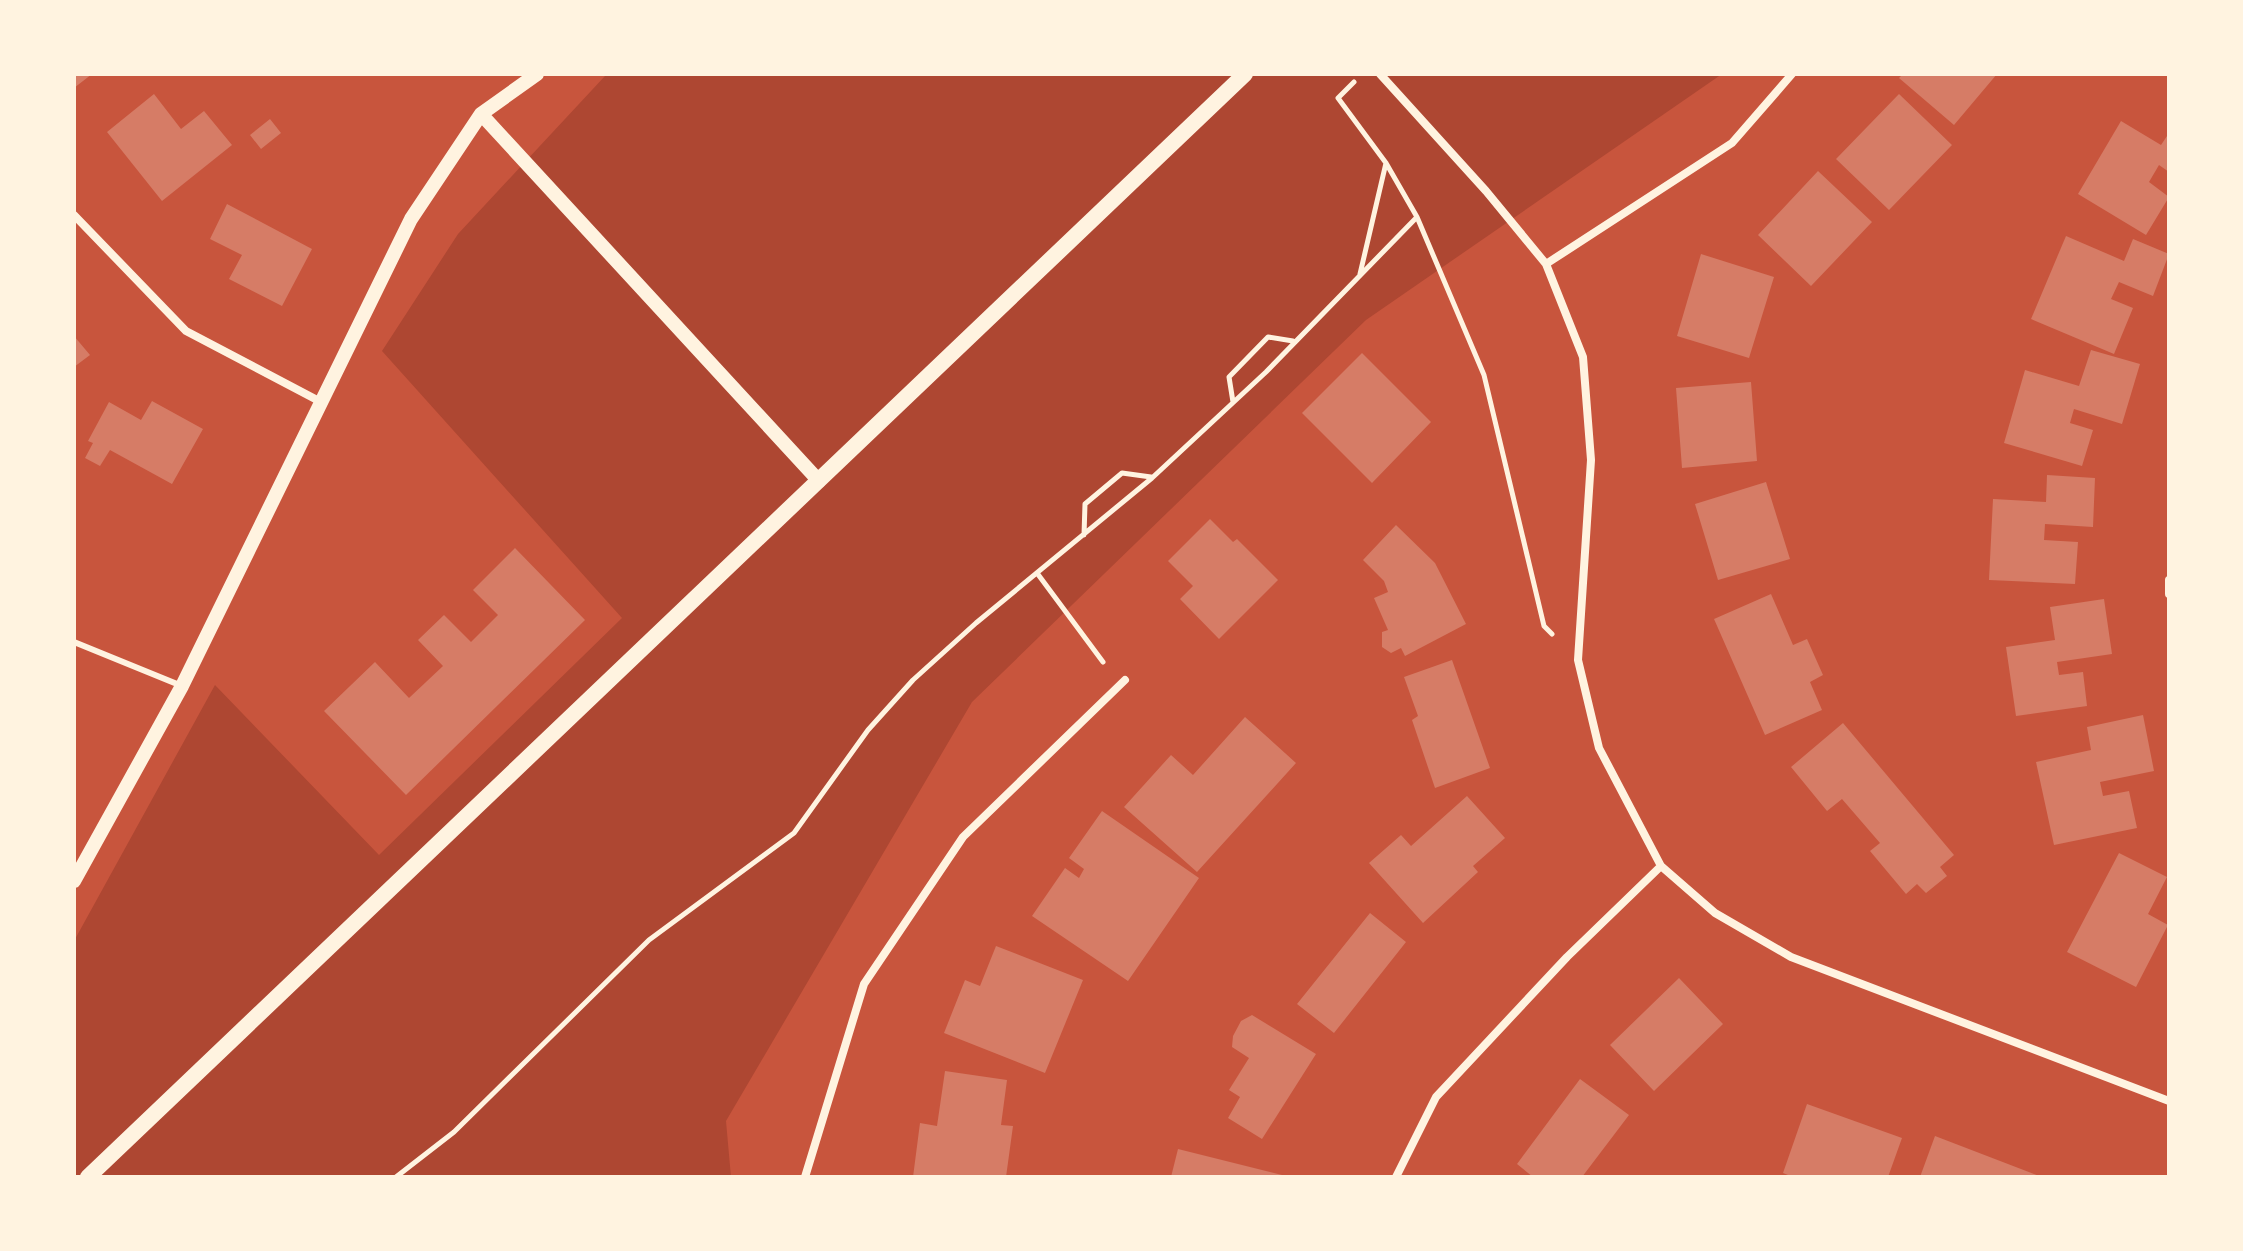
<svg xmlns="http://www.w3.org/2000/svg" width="2243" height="1251" font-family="Inter,sans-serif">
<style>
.green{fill:#ae4732}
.building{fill:#d67c66}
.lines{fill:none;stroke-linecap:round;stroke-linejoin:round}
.path{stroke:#fff3e0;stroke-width:5}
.service{stroke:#fff3e0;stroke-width:6}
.minor{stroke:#fff3e0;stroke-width:8}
.tertiary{stroke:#fff3e0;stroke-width:14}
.secondary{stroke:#fff3e0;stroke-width:16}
</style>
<rect width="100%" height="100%" fill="#c8553d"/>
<path class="green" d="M 612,74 L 1722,74 L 1366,320 L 972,702 L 726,1121 L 731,1177 L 74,1177 L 74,941 L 215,685 L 379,855 L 622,618 L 382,351 L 458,234 L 605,76 Z"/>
<path class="building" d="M 74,74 L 92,74 L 74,88 Z
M 1903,74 L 1997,74 L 1954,125 L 1899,78 Z
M 154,94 L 181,129 L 204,111 L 232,145 L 162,201 L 107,132 Z
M 1899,94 L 1952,145 L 1889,210 L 1836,159 Z
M 270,119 L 281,133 L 261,149 L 250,135 Z
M 2121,121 L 2161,145 L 2169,133 L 2169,172 L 2159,165 L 2149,182 L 2169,197 L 2146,235 L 2078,194 Z
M 1818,171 L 1872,222 L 1811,286 L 1758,235 Z
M 227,204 L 312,249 L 282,306 L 229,279 L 242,255 L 210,239 Z
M 2066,236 L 2124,261 L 2133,239 L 2169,254 L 2153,296 L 2119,282 L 2111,299 L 2133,308 L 2114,354 L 2031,319 Z
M 1701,254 L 1774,277 L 1749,358 L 1677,336 Z
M 74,336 L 90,355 L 74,367 Z
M 2091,350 L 2140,364 L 2122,424 L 2074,409 L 2070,423 L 2093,430 L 2082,466 L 2004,443 L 2025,370 L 2079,386 Z
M 1362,353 L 1431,422 L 1372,483 L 1302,413 Z
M 1751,382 L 1757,461 L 1682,468 L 1676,388 Z
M 152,401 L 203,429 L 172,484 L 110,450 L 100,466 L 85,458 L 93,443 L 88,441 L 109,402 L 141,420 Z
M 2047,475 L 2095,478 L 2093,527 L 2045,524 L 2044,540 L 2078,542 L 2075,584 L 1989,580 L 1993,499 L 2046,502 Z
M 1766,482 L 1790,559 L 1718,580 L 1695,504 Z
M 1210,519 L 1233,542 L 1237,539 L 1278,580 L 1219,639 L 1180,599 L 1193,586 L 1168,561 Z
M 1396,525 L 1435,563 L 1466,624 L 1405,656 L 1401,648 L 1391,653 L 1382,647 L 1382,632 L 1388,630 L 1374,598 L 1388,592 L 1384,581 L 1363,560 Z
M 515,548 L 585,620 L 406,795 L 324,711 L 375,662 L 409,698 L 443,666 L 418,640 L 444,615 L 471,642 L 498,615 L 473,590 Z
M 1771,594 L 1793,645 L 1807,639 L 1823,675 L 1810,682 L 1822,710 L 1765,735 L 1714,619 Z
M 2104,599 L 2112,654 L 2057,662 L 2059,675 L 2083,672 L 2087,706 L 2016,716 L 2006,647 L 2055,640 L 2050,607 Z
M 1452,660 L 1490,768 L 1435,788 L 1412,720 L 1418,716 L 1404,677 Z
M 2143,715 L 2154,771 L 2100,782 L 2103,796 L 2129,791 L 2137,828 L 2054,845 L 2036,762 L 2091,750 L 2087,727 Z
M 1245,717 L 1296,763 L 1197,872 L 1124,807 L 1171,755 L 1193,775 Z
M 1843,723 L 1954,855 L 1940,867 L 1947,876 L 1926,893 L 1917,884 L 1906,894 L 1870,851 L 1880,843 L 1842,799 L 1827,811 L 1791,767 Z
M 1467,796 L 1505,838 L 1473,866 L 1478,872 L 1423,923 L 1369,863 L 1401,835 L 1411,846 Z
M 1102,811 L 1199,878 L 1128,981 L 1032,916 L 1065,868 L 1079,878 L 1084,869 L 1069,858 Z
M 2119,853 L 2167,877 L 2148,914 L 2168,925 L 2136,987 L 2067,952 Z
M 1370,913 L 1406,942 L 1334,1033 L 1297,1004 Z
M 996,946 L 1083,980 L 1045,1073 L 944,1033 L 965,980 L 980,986 Z
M 1679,978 L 1723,1024 L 1654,1091 L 1610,1045 Z
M 1252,1015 L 1316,1054 L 1262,1139 L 1228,1118 L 1240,1097 L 1229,1090 L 1249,1058 L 1232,1047 L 1233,1036 L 1241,1021 Z
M 945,1071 L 1007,1080 L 1001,1125 L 1013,1126 L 1006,1177 L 913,1177 L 920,1123 L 937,1126 Z
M 1580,1079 L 1629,1115 L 1582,1177 L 1533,1177 L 1517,1164 Z
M 1807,1104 L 1902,1138 L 1888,1177 L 1793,1177 L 1783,1173 Z
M 1935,1136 L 2042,1177 L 1920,1177 Z
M 1178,1149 L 1286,1176 L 1286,1177 L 1171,1177 Z"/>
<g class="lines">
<path class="path" d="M 1354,82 L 1338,98 L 1386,163 L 1417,217 L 1484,375 L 1544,626 L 1552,634
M 1360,274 L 1386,163
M 1233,402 L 1229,377 L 1268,337 L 1293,341
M 1084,535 L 1085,504 L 1122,473 L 1151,477
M 1037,573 L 1103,662
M 396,1177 L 454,1132 L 649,940 L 794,833 L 868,730 L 913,680 L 976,623 L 1152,478 L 1266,372 L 1417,217"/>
<path class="service" d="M 74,642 L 182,686"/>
<path class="minor" d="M 1380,74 L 1486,191 L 1546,264 L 1583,357 L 1591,460 L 1578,660 L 1599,748 L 1661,866 L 1715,913 L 1791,957 L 2169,1101
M 74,215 L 186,331 L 321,402
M 1546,264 L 1732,143 L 1792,74
M 2169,580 L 2169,594
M 805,1177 L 864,984 L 963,837 L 1125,680
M 1396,1177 L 1436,1097 L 1567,957 L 1661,866"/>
<path class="tertiary" d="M 481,114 L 819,481
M 74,881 L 182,686 L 411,219 L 481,114 L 537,74"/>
<path class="secondary" d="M 88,1177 L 1245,74"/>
</g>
<rect width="2243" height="1251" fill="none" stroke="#fff3e0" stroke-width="152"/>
</svg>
